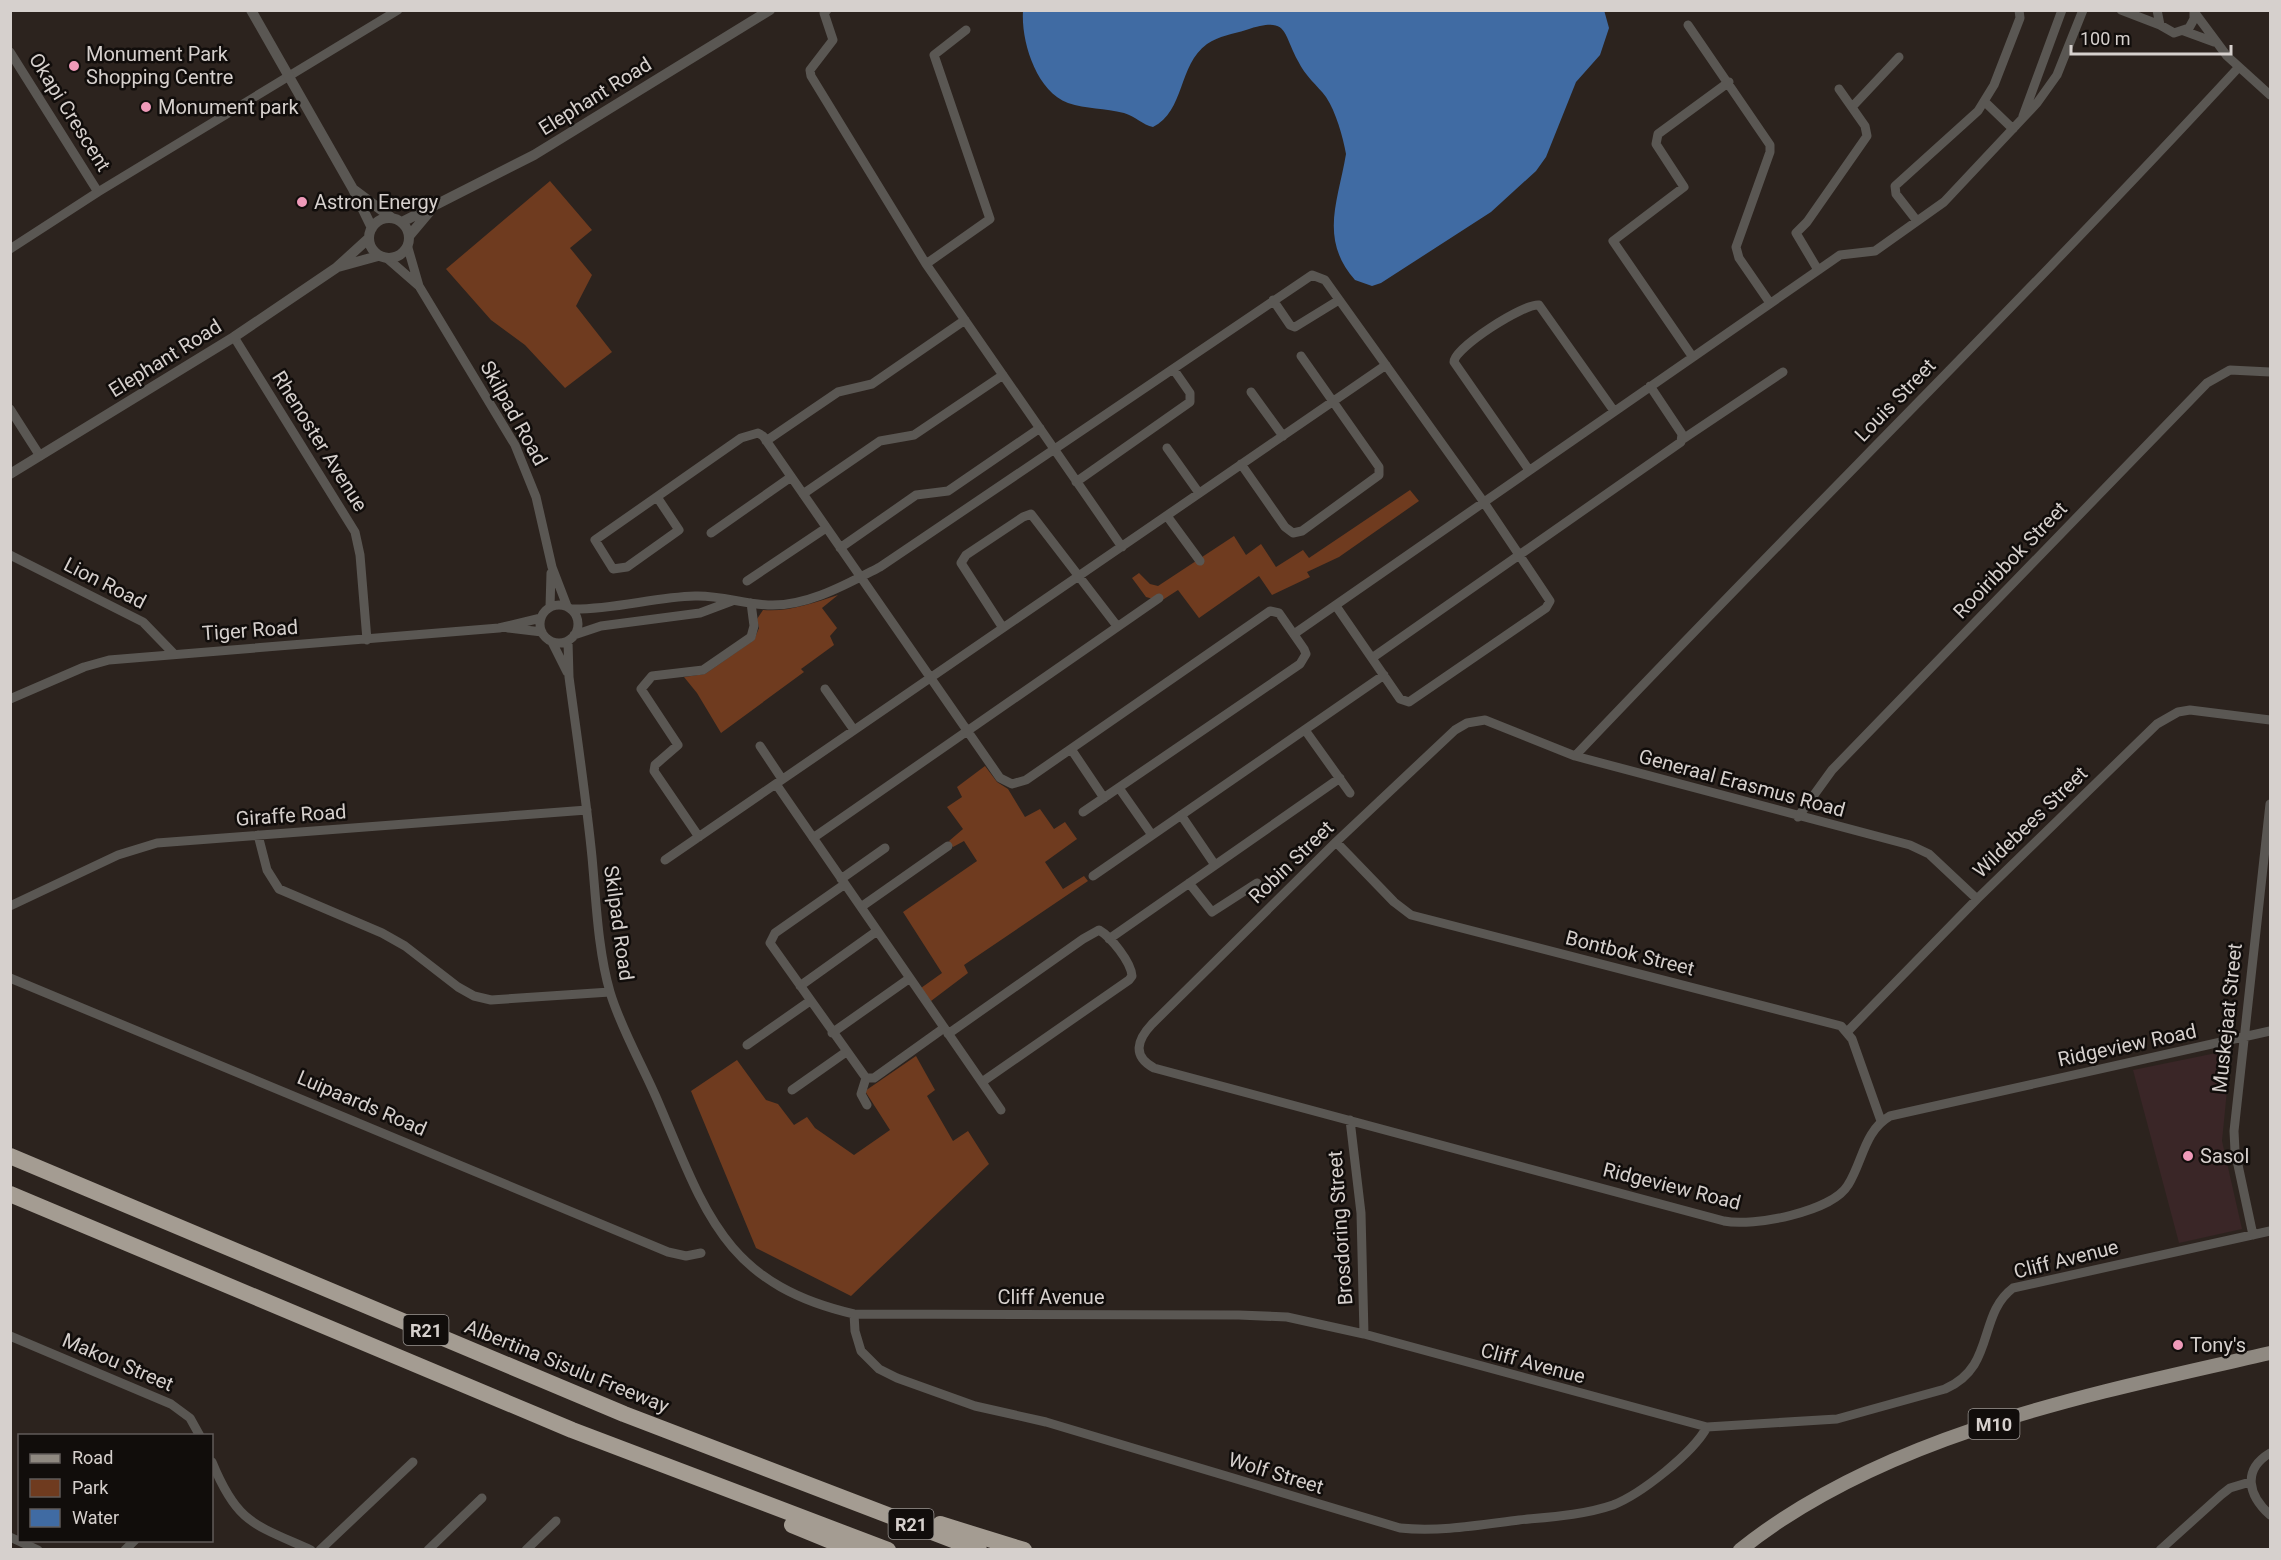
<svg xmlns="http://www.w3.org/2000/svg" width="2281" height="1560" font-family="Roboto,sans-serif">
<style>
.commercial{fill:#3a2627}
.green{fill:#6f3b1f}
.water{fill:#406ba3}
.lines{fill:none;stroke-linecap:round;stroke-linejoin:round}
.minor{stroke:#5a5753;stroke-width:9}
.tertiary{stroke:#5a5753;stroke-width:10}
.primary{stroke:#8f8981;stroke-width:14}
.motorway{stroke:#a49c92;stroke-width:16}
.poi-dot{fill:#ef9ab9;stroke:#110d0b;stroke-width:2}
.labels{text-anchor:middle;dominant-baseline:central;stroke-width:5;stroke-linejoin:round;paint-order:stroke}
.shield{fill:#110d0b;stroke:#9b9693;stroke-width:1.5}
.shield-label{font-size:18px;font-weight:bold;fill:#d6d0cd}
.poi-label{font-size:20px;fill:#d6d0cd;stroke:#110d0b;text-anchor:start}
.street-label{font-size:20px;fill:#d6d0cd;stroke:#110d0b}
</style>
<rect width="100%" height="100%" fill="#2c231e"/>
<path class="commercial" d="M 2231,1050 L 2222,1141 L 2242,1229 L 2179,1243 L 2133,1070 Z"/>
<path class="green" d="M 550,181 L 592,230 L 570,248 L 592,275 L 576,306 L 612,352 L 565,388 L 525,345 L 491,320 L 446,269 Z
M 1410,490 L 1419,501 L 1339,557 L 1307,572 L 1310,577 L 1272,595 L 1259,576 L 1199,618 L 1178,590 L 1161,601 L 1146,597 L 1132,578 L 1139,573 L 1150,584 L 1158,586 L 1234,536 L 1246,555 L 1261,544 L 1276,567 L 1303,550 L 1309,558 Z
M 838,595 L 822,608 L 837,628 L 830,636 L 834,645 L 801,669 L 804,672 L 721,733 L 697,693 L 684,677 L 705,674 L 754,640 L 759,628 L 757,619 L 763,610 C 790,612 813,603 838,595 Z
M 985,766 L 997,782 L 1008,789 L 1025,817 L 1040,809 L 1054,829 L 1065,822 L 1077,839 L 1045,862 L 1063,889 L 1084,876 L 1088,881 L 964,965 L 968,973 L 931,1001 L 921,988 L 942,973 L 903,912 L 977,861 L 964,841 L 953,847 L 949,841 L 963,829 L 947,807 L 962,797 L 957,787 Z
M 916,1056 L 935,1090 L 927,1096 L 953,1141 L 968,1131 L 989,1164 L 851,1296 L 756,1248 L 691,1091 L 737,1060 L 766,1100 L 778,1104 L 794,1125 L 807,1117 L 815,1128 L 854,1155 L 890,1130 L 865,1091 Z"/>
<path class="water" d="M 1023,11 L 1604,10 L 1609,28 L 1600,55 L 1576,82 L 1546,157 L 1536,171 L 1491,212 L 1381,283 L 1372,286 L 1355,280 C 1319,239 1338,202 1346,154 C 1343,137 1336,112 1326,97 C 1317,85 1305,76 1298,61 C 1282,32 1289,16 1246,30 C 1233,34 1219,36 1207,44 C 1178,65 1185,111 1153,127 C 1143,125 1135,116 1124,113 C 1105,108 1086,109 1068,103 C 1036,91 1021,41 1023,11 Z"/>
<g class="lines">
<path class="minor" d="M 827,10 L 824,13 L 833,40 L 810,70 L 811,76 L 926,264 L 1122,547
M 2121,10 L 2160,25
M 2157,10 L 2160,25 L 2174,33 L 2189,28 L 2194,19 L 2194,10
M 2195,13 L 2227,56 L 2270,95
M 1688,25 L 1770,145 L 1770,152 L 1736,247 L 1739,258 L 1770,303
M 2184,31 L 2214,42
M 10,52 L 98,192
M 1985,102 L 2013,129
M 1852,107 L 1899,57
M 2023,116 L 2062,10
M 1917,221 L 1896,194 L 1895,186 L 1978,111 L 1994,85 L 2020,18 L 2019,10
M 408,248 L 419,286 L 515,445 L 536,497 L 552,567 L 567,606
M 10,249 L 98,192 L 398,10
M 388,259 L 419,286
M 926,264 L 990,219 L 934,55 L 966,30
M 1818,270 L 1796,233 L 1807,222 L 1867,136 L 1865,126 L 1839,89
M 1273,300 L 1290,325 L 1295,327 L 1339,300
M 234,337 L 355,532 L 360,555 L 367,640
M 1692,356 L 1613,241 L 1684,187 L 1656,144 L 1658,134 L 1729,82
M 1251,392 L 1283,436
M 10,409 L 40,456
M 1683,439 L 1783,372
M 766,441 L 838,392 L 872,384 L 965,320
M 1167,448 L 1199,493
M 1241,464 L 1285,527 L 1293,533 L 1302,531 L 1379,475 L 1379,467 L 1301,356
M 1529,470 L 1454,362 C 1454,348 1524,303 1539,305 L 1614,411
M 1076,482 L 1190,402 L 1190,393 L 1174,370
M 803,494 L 880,441 L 914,435 L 1003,375
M 657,497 L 679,530 L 627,567 L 613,569 L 595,540 L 741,438 L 758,433 L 763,436 L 1000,778 L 1012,784 L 1026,780 L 1270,611 L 1279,613 L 1304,649 L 1306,654 L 1300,664 L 1083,812
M 1167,516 L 1200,561
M 711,533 L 791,477
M 840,548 L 916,495 L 948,491 L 1040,428
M 10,555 L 143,622 L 174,654
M 747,581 L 826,528
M540 624a19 19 0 1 1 38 0a19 19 0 1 1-38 0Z
M 550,607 L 551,573
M 571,609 C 613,610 654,597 695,596 C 720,595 743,604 768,605 C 807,607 847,584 880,567 L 1312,275 L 1325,280 L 1483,501 L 1550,601 L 1546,608 L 1409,702 L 1400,699 L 1336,606
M 508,628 L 542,632
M 1003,628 L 961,563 L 966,555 L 1023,517 L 1031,514 L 1117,626
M 1294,634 L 1840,255 L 1875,251 L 1944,202 L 2037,103 L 2057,75 L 2083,10
M 574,635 L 601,626 L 700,613 L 732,601
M 568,641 L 569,677 C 577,737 586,797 592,857 C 596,900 598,951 610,992 C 621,1029 644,1068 659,1104 C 706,1214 725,1284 854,1314 L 1239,1315 L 1287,1317 L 1364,1334 L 1707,1427 L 1837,1419 L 1945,1389 C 1996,1367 1977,1315 2013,1288 L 2270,1231
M 552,642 L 567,672
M 1372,658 L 1681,442 L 1682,434 L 1650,386
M 825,689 L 854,730
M 10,699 L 84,667 L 109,660 L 499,628 L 541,618
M 1305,730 L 1350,793
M 760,746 L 782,779
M 1071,749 L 1104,798
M 1575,756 C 1794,525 2022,302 2238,68
M 776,784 L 1001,1110
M 1119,788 L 1152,835
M 1181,815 L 1215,865
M 1798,817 L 1832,770 L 2207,383 L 2230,370 L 2270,372
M 258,835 L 267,870 L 279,889 L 382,933 L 405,946 L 458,987 L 474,996 L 491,1000 L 610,992
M 699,837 L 654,771 L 655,765 L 678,745 L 641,689 L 652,676 L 703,670 L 751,637 L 754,626 L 751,603
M 813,838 L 1159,598
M 1336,842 L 1394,902 L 1411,915 L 1841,1026 L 1852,1039 L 1881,1121
M 665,860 L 1386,365
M 1093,876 L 1384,675
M 841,879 L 885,848
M 1189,883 L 1212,912 L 1257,883
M 845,884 L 775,933 L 770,943 L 866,1078 L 874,1078 L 944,1028
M 1977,899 L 1929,854 L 1910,845 L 1575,756 L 1485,720 L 1467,723 L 1455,730 L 1336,842 L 1152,1024 C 1137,1040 1132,1056 1154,1068 L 1724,1221 C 1753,1227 1832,1212 1848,1185 C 1863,1161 1864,1131 1890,1116 L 2270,1031
M 10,906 L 118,855 L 157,843 L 587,810
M 861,907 L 948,846
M 1109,939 L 1340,778
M 10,978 L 668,1252 L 686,1256 L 701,1253
M 800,986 L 877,931
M 1848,1031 L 1977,899 L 2157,724 L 2178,712 L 2190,710 L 2270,720
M 832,1033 L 910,978
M 948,1034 L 1083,939 L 1099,930 C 1111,937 1131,962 1132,976 L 1129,980 L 982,1082
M 747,1045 L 810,1001
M 866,1078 L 861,1094 L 867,1105
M 792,1090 L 846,1052
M 1350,1120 L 1361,1213 L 1364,1334
M 2253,1235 L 2235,1151 L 2234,1131 L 2270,804
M 854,1314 L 855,1331 L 861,1351 L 879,1369 L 897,1378 L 975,1406 L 1046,1422 L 1400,1528 C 1440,1532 1479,1525 1519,1520 C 1550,1517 1584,1515 1613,1505 C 1641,1494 1693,1453 1707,1427
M 10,1336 L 171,1404 L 190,1418 L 200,1436
M 2270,1453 C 2242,1470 2248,1495 2270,1515
M 212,1462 C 237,1523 253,1524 311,1550
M 10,1537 L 38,1550
M 125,1550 L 135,1540
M 320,1550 L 413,1462
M 428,1550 L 482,1498
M 526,1550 L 556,1521
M 2160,1550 L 2221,1495 L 2230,1488 L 2250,1482"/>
<path class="tertiary" d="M 251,10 L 353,189 L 372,228
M 353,189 L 392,218
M369 238a20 20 0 1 1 40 0a20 20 0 1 1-40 0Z
M 402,222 L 534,155 L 770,10
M 410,235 L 431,210
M 338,267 L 378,256
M 10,474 L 234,337 L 336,268 L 369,238"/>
<path class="primary" d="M 1740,1550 C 1884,1434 2094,1393 2270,1353"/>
<path class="motorway" d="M 10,1156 L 624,1414 L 979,1550
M 10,1194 L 572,1430 L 888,1550
M 940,1524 L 1024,1550
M 792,1525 L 853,1550"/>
</g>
<g class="poi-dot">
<circle cx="74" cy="66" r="6"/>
<circle cx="146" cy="107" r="6"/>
<circle cx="302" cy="202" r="6"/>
<circle cx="2188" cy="1156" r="6"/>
<circle cx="2178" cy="1345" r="6"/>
</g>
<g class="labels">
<g class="shield">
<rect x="403.5" y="1315" width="45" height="30" rx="4.5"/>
<rect x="1968.5" y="1409" width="51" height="30" rx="4.5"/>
<rect x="888.5" y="1509" width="45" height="30" rx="4.5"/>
</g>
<g class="shield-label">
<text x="426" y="1330">R21</text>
<text x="1994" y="1424">M10</text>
<text x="911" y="1524">R21</text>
</g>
<g class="poi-label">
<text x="86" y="54">Monument Park<tspan x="86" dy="23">Shopping Centre</tspan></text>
<text x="158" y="107">Monument park</text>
<text x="314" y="202">Astron Energy</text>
<text x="2200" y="1156">Sasol</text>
<text x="2190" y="1345">Tony's</text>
</g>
<g class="street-label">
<text transform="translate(595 96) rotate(-32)">Elephant Road</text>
<text transform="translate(70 112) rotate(58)">Okapi Crescent</text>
<text transform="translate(165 358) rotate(-32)">Elephant Road</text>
<text transform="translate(1895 400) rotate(-46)">Louis Street</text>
<text transform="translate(514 413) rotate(61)">Skilpad Road</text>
<text transform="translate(320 441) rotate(58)">Rhenoster Avenue</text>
<text transform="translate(2010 560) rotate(-46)">Rooiribbok Street</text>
<text transform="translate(105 583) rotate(27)">Lion Road</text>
<text transform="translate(250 630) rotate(-4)">Tiger Road</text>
<text transform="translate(1742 783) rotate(15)">Generaal Erasmus Road</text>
<text transform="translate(291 815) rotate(-4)">Giraffe Road</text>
<text transform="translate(2030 822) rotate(-44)">Wildebees Street</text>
<text transform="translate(1291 862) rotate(-44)">Robin Street</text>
<text transform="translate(619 923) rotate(82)">Skilpad Road</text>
<text transform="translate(1630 953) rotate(14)">Bontbok Street</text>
<text transform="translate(2227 1018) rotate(-84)">Muskejaat Street</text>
<text transform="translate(2127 1045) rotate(-12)">Ridgeview Road</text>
<text transform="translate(362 1103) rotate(23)">Luipaards Road</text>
<text transform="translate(1672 1186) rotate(14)">Ridgeview Road</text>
<text transform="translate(1340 1228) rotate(-94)">Brosdoring Street</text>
<text transform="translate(2066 1259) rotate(-14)">Cliff Avenue</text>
<text x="1051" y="1297">Cliff Avenue</text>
<text transform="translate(118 1362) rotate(23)">Makou Street</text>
<text transform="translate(1533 1363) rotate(15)">Cliff Avenue</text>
<text transform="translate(567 1366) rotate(22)">Albertina Sisulu Freeway</text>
<text transform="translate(1276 1473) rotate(17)">Wolf Street</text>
</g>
</g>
<rect width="2281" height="1560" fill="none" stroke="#d6d0cd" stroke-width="24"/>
<rect x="18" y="1434" width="195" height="108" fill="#110d0b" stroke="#605b59" stroke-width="1.5"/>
<rect x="30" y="1454" width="30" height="9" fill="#8f8981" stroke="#605b59" stroke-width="1.5"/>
<text x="72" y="1464" font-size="18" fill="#d6d0cd">Road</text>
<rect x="30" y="1479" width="30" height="18" fill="#6f3b1f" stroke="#605b59" stroke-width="1.5"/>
<text x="72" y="1494" font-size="18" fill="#d6d0cd">Park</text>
<rect x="30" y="1509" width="30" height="18" fill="#406ba3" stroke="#605b59" stroke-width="1.5"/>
<text x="72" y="1524" font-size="18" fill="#d6d0cd">Water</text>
<path d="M2071 45v9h160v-9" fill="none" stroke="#d6d0cd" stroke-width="3"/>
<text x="2080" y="45" font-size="18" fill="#d6d0cd" stroke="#110d0b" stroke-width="4.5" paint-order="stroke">100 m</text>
</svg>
